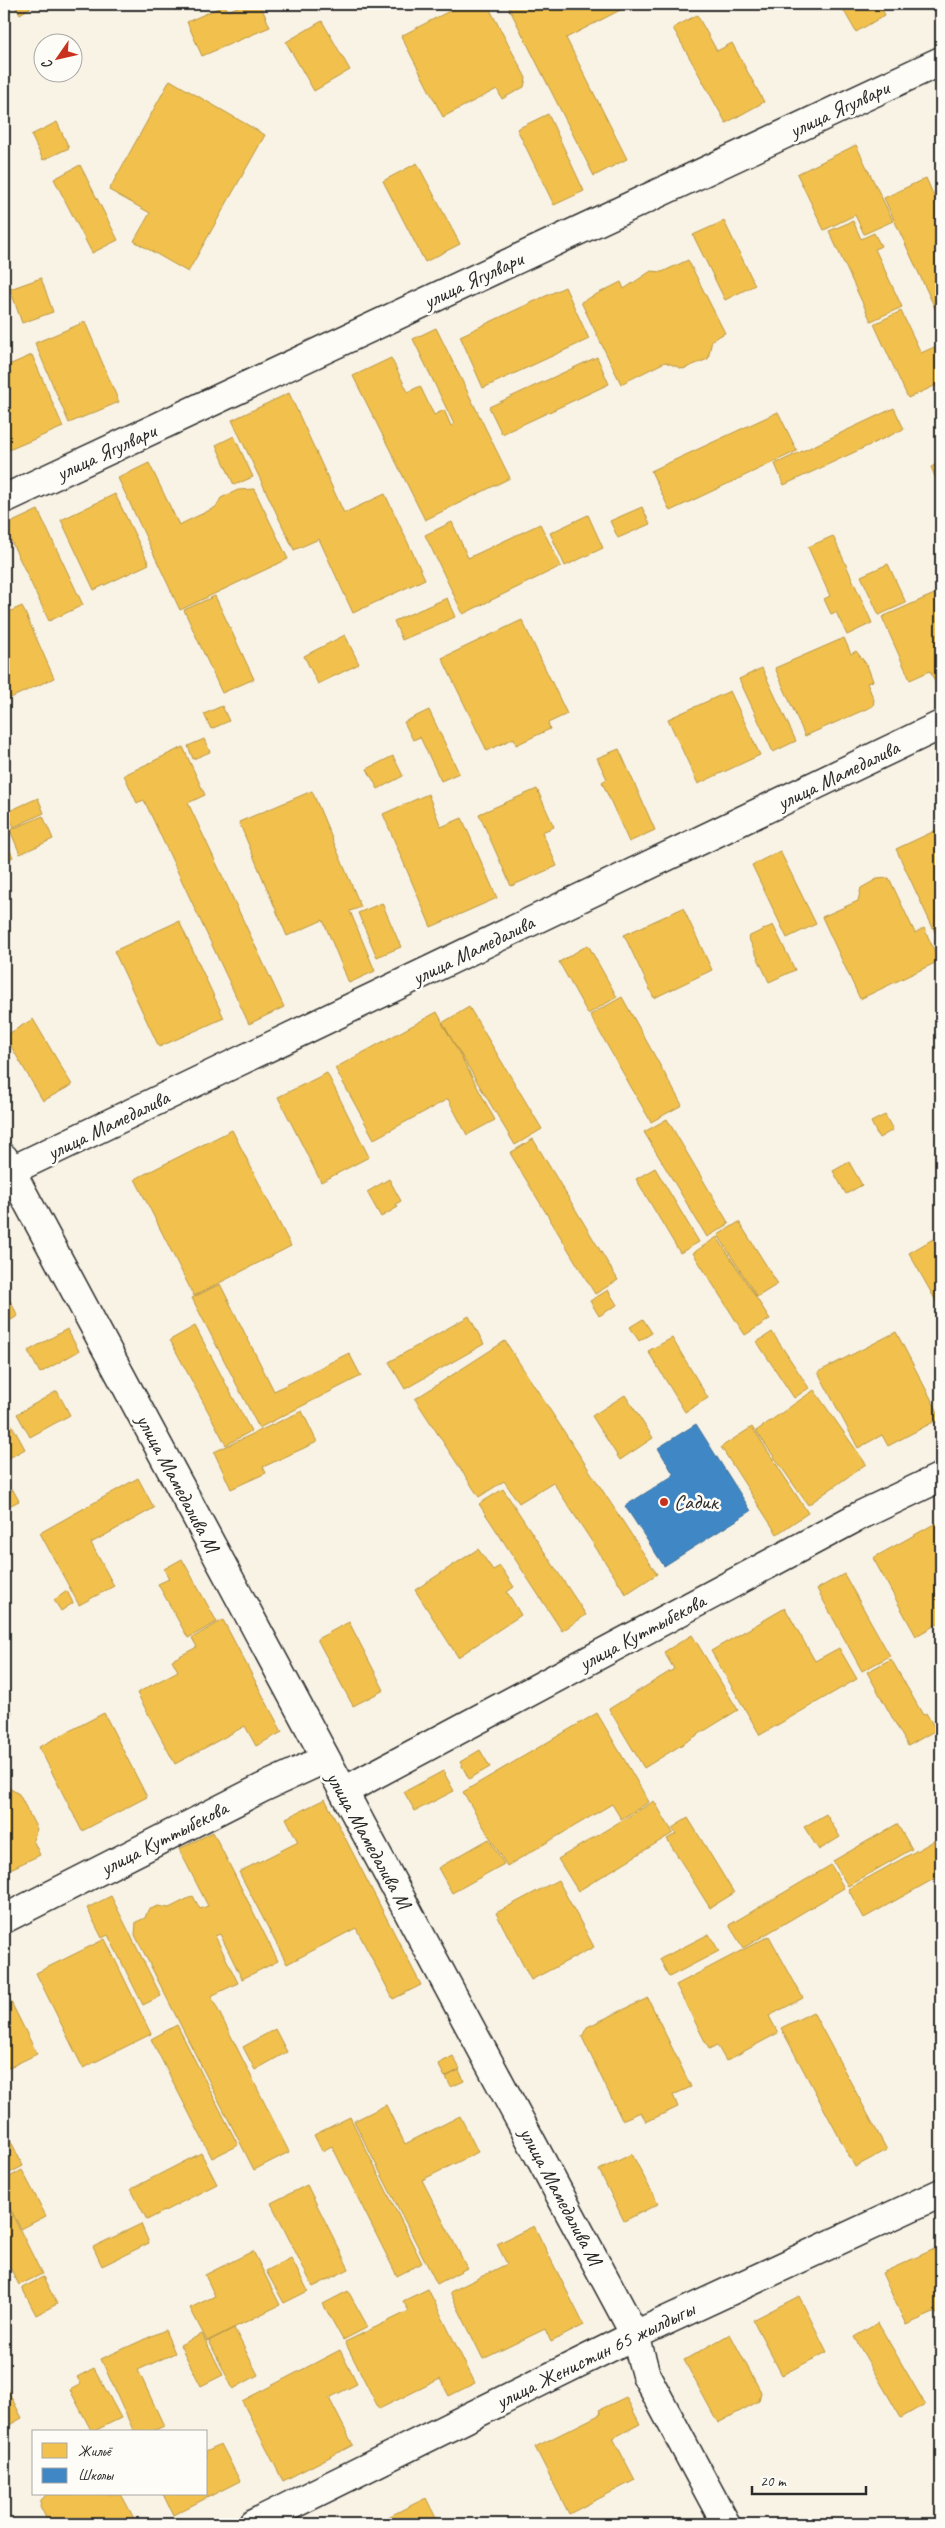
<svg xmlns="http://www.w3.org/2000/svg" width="945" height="2528" font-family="Caveat,sans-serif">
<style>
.homes{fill:#f2c14e;stroke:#b69444}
.schools{fill:#3f88c5;stroke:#396c97}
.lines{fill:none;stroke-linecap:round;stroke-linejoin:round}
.street-casing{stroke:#2b2b2b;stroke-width:31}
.street{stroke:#fdfcf7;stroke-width:28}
.poi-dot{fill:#c8321e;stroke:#fdfcf7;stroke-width:2}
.labels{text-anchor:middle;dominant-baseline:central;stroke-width:5;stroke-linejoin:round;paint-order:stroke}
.street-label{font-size:21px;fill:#2b2b2b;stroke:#fdfcf7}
.poi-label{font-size:21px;fill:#2b2b2b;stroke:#fdfcf7;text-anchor:start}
</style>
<rect width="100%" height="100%" fill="#f9f3e5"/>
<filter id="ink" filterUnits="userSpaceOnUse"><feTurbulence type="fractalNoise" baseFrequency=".02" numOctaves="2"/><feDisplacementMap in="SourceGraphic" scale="10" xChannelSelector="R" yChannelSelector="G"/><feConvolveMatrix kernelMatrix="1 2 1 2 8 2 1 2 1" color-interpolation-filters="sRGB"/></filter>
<g filter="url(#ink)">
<path class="homes" d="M 14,4 L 29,4 L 31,7 L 20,14 Z
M 244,4 L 260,4 L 270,27 L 202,56 L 187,22 L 225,5 L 228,11 Z
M 463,4 L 487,4 L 526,78 L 524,87 L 502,99 L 497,89 L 443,117 L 401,36 Z
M 507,4 L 632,4 L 566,38 L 627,159 L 594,176 Z
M 840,4 L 879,4 L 885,15 L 856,32 Z
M 697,15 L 717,51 L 732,43 L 764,102 L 726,123 L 673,28 Z
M 322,21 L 350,70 L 314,91 L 286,42 Z
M 170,80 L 265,135 L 188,272 L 134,241 L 150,213 L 109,190 Z
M 548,114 L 584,191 L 554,205 L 517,129 Z
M 57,122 L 69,148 L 43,160 L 31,135 Z
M 856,145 L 893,221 L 864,234 L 855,215 L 824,230 L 797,174 Z
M 417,163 L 460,244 L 425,262 L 383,181 Z
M 80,165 L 118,240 L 92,253 L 54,179 Z
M 926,178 L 941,212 L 940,319 L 884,198 Z
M 724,221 L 755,285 L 725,300 L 693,235 Z
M 853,221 L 861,239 L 874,233 L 881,246 L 875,249 L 902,307 L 871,321 L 829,231 Z
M 688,260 L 725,333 L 712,340 L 708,359 L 683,369 L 665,362 L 621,384 L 581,302 L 621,282 L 624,289 L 651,271 L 662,272 Z
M 41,278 L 53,312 L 22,323 L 10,289 Z
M 565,287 L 589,339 L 483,388 L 460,336 Z
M 901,311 L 921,353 L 941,344 L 941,383 L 908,398 L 874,324 Z
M 85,322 L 119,402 L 69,423 L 35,343 Z
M 436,328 L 510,478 L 425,520 L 353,376 L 391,358 L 408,392 L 420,386 L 434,415 L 444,410 L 451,426 L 454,424 L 413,339 Z
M 32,355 L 63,427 L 4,452 L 4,367 Z
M 597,357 L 609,384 L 502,434 L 489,407 Z
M 289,393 L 344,513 L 385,494 L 425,579 L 353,613 L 319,539 L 294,550 L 232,420 Z
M 894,408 L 904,429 L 784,485 L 775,464 Z
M 778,412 L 797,451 L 670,511 L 651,471 Z
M 234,436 L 253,477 L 234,485 L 216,445 Z
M 941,462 L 941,491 L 931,467 Z
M 149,463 L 179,525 L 216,507 L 221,498 L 238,490 L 254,489 L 288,559 L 180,610 L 118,478 Z
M 115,494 L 149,564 L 94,590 L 61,520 Z
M 642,507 L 650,524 L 618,538 L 610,521 Z
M 38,510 L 83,605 L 49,621 L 4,526 Z
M 588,515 L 603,548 L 565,566 L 550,533 Z
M 452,522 L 468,558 L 540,524 L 561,566 L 463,614 L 425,535 Z
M 833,536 L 872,623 L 847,635 L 836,612 L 831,614 L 824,599 L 830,596 L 808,547 Z
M 888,564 L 906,603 L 879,615 L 861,576 Z
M 941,591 L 941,684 L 937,686 L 930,671 L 910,680 L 882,617 Z
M 215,596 L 254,679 L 222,693 L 184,610 Z
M 447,598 L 455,617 L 402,640 L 394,621 Z
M 22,606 L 54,678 L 4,701 L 4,614 Z
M 522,620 L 567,714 L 548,723 L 550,729 L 516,745 L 514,738 L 487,751 L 442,658 Z
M 345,635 L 359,664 L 318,684 L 304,656 Z
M 844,638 L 851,654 L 856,651 L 867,665 L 873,681 L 867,683 L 874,700 L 873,706 L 805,736 L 775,668 Z
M 762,668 L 796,741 L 773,752 L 739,679 Z
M 730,691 L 760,755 L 698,784 L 668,719 Z
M 222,706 L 229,721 L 211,729 L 204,714 Z
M 429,710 L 459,773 L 441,781 L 420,737 L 413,740 L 404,722 Z
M 204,739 L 210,752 L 193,759 L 188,746 Z
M 183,747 L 205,795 L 188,803 L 284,1007 L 249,1024 L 144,800 L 137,803 L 124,775 Z
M 619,749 L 655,830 L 629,842 L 602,782 L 607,779 L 597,758 Z
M 393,756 L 403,776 L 378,789 L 367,769 Z
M 537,789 L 554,827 L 542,832 L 557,866 L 511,886 L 479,814 Z
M 312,791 L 361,907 L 350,911 L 375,971 L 349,983 L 323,920 L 287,936 L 239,822 Z
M 428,794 L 441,827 L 462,818 L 497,898 L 431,927 L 383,814 Z
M 38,798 L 44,813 L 14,827 L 7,812 Z
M 4,816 L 9,828 L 4,830 Z
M 43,816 L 53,839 L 20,854 L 10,830 Z
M 941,828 L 941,942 L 940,943 L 896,849 Z
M 4,838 L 13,857 L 4,862 Z
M 780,851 L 816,924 L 787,938 L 752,865 Z
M 889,878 L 915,933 L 924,928 L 939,961 L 860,999 L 822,917 L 858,901 L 861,888 L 877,879 Z
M 382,903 L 401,947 L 377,957 L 358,913 Z
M 683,908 L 712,970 L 654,998 L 624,935 Z
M 179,921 L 224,1018 L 159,1047 L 114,951 Z
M 773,925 L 795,970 L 769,982 L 748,937 Z
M 588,945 L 617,997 L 588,1014 L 559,962 Z
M 622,997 L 682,1105 L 651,1122 L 590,1015 Z
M 469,1007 L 542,1129 L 515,1145 L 442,1023 Z
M 437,1012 L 495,1120 L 467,1135 L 448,1099 L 374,1139 L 335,1068 Z
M 33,1019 L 72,1085 L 43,1101 L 5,1036 Z
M 327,1073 L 369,1157 L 321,1182 L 278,1097 Z
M 885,1115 L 893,1130 L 879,1138 L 871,1122 Z
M 667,1119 L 729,1224 L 707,1237 L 644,1132 Z
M 232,1130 L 291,1246 L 194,1296 L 135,1179 Z
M 533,1139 L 618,1280 L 595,1294 L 510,1153 Z
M 849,1162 L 862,1185 L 846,1194 L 833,1171 Z
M 655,1168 L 699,1242 L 680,1253 L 636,1179 Z
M 389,1179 L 401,1201 L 396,1204 L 398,1207 L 381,1217 L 367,1192 Z
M 739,1222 L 778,1284 L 757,1297 L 718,1235 Z
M 717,1237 L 770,1319 L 745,1335 L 693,1253 Z
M 933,1239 L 941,1255 L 941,1310 L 909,1253 Z
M 220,1284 L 274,1391 L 349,1353 L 361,1376 L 259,1428 L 192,1298 Z
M 4,1289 L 18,1316 L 4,1324 Z
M 608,1290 L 617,1305 L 599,1316 L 590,1301 Z
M 469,1316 L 484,1344 L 405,1389 L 389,1362 Z
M 643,1319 L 652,1333 L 639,1341 L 630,1327 Z
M 195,1326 L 251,1431 L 226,1445 L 170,1340 Z
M 67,1329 L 79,1351 L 40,1373 L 28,1351 Z
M 772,1332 L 809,1388 L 794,1398 L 757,1342 Z
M 896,1332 L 941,1418 L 888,1446 L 882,1435 L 858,1448 L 818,1372 Z
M 672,1338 L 708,1398 L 685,1412 L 648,1351 Z
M 505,1341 L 657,1574 L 626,1594 L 553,1482 L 519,1503 L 504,1481 L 479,1497 L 415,1399 Z
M 814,1390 L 866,1464 L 808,1505 L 756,1431 Z
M 57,1391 L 70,1415 L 30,1437 L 17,1414 Z
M 625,1395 L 653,1438 L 620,1460 L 592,1416 Z
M 4,1411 L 25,1449 L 4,1461 Z
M 302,1411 L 317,1442 L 263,1467 L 266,1473 L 231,1489 L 214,1452 Z
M 752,1427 L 808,1513 L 777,1534 L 721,1447 Z
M 138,1478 L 154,1508 L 91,1543 L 114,1586 L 79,1605 L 40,1533 Z
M 503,1489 L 586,1615 L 562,1631 L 479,1504 Z
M 13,1490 L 19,1501 L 7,1507 L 4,1495 Z
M 936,1523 L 941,1532 L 941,1622 L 916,1636 L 873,1558 Z
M 478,1549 L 493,1570 L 500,1566 L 514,1587 L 507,1592 L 521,1615 L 458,1657 L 415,1590 Z
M 182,1559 L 217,1622 L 188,1638 L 158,1584 L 169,1579 L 164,1569 Z
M 844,1574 L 890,1656 L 862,1671 L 817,1589 Z
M 67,1591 L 73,1603 L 61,1611 L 54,1600 Z
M 785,1608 L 815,1661 L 839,1648 L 857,1679 L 760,1735 L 711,1651 Z
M 223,1620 L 282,1732 L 256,1746 L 245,1726 L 175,1764 L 137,1693 L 178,1671 L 172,1660 L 197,1647 L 192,1638 Z
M 349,1622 L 384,1690 L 353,1706 L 317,1639 Z
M 692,1635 L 738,1710 L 644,1768 L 609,1709 L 674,1669 L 664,1652 Z
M 891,1659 L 923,1715 L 926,1713 L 936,1730 L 908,1746 L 867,1672 Z
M 4,1696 L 12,1713 L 4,1717 Z
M 104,1713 L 147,1797 L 82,1831 L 39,1747 Z
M 597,1713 L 649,1802 L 621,1819 L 612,1804 L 507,1866 L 463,1792 Z
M 480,1750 L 490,1767 L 469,1779 L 460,1762 Z
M 443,1771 L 454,1791 L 415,1811 L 404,1792 Z
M 4,1778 L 9,1788 L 19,1794 L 37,1829 L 33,1840 L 40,1855 L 4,1872 Z
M 325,1799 L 421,1985 L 393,1999 L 356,1928 L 287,1964 L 239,1872 L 298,1842 L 286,1818 Z
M 654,1801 L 673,1833 L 578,1891 L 558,1859 Z
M 826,1814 L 840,1837 L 819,1850 L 804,1827 Z
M 688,1818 L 734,1893 L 710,1908 L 667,1839 L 676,1834 L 672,1828 Z
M 897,1824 L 912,1849 L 848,1886 L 833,1861 Z
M 213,1832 L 278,1961 L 242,1979 L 220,1934 L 215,1936 L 238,1983 L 211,1996 L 289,2152 L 254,2170 L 135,1935 L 136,1922 L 145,1918 L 148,1910 L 158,1906 L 169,1908 L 193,1896 L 200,1909 L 208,1906 L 179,1849 Z
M 941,1837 L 941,1875 L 864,1918 L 848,1889 Z
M 489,1839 L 504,1864 L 452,1893 L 438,1868 Z
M 831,1865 L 844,1888 L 743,1948 L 729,1925 Z
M 558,1880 L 594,1947 L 531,1980 L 496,1913 Z
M 111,1896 L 161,1996 L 143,2005 L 108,1935 L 102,1938 L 87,1908 Z
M 709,1934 L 719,1951 L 669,1977 L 660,1959 Z
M 769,1936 L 803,1998 L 769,2016 L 778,2033 L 726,2061 L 717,2045 L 709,2049 L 676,1985 Z
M 105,1939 L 151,2034 L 83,2068 L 36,1973 Z
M 5,1990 L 37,2054 L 4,2070 L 4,1991 Z
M 648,1998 L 691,2087 L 673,2095 L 678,2107 L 646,2122 L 641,2112 L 622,2120 L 582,2037 L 587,2027 Z
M 813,2012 L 887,2150 L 855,2167 L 781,2028 Z
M 177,2025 L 238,2145 L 212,2158 L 151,2039 Z
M 275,2029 L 287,2052 L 255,2070 L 243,2047 Z
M 453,2056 L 460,2069 L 445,2077 L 438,2064 Z
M 459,2070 L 464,2081 L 451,2087 L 446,2077 Z
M 386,2105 L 405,2144 L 460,2116 L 478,2152 L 422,2180 L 467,2268 L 437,2284 L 354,2121 Z
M 350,2117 L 422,2263 L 397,2276 L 332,2146 L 322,2151 L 314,2135 Z
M 4,2127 L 23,2166 L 4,2176 Z
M 201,2153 L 217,2184 L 147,2220 L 131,2189 Z
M 632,2154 L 658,2204 L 624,2221 L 599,2170 Z
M 22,2170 L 46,2216 L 21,2229 L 4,2197 L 4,2180 Z
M 307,2185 L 349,2269 L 313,2287 L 271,2203 Z
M 8,2206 L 42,2274 L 19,2285 L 4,2256 L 4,2208 Z
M 141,2224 L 149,2243 L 102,2266 L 93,2247 Z
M 534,2226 L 584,2325 L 551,2342 L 545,2329 L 483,2359 L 450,2292 L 507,2264 L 497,2244 Z
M 941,2246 L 941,2318 L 939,2319 L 936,2312 L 906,2325 L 882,2273 Z
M 253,2251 L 280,2305 L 207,2341 L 190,2308 L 215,2296 L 205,2275 Z
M 291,2258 L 308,2291 L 284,2303 L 266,2271 Z
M 43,2277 L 57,2304 L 36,2315 L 22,2288 Z
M 428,2289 L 475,2383 L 449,2396 L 440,2379 L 379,2409 L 345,2342 L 409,2311 L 403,2301 Z
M 348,2291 L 368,2327 L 343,2340 L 323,2304 Z
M 799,2296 L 827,2352 L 782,2375 L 753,2320 Z
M 878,2323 L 925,2404 L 901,2418 L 854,2337 Z
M 234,2328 L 258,2375 L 233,2389 L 209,2341 Z
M 165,2330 L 175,2353 L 138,2370 L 164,2426 L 151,2432 L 134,2432 L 101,2359 Z
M 202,2334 L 223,2375 L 201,2386 L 180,2345 Z
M 730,2334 L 761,2392 L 759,2401 L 718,2423 L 684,2360 Z
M 340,2350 L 357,2384 L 329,2398 L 353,2445 L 283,2481 L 242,2401 Z
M 94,2368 L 121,2418 L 92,2432 L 70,2390 L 81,2384 L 77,2377 Z
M 4,2383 L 22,2418 L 4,2428 Z
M 626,2397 L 640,2424 L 613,2438 L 635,2480 L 569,2514 L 535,2447 L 601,2414 L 599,2410 Z
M 221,2444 L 240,2481 L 173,2515 L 163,2494 L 206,2494 L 206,2451 Z
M 47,2494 L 121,2494 L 137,2524 L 49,2524 L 40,2506 L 41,2500 Z
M 426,2498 L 439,2524 L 374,2524 Z"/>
<path class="schools" d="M 696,1424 L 751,1511 L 664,1566 L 625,1506 L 674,1475 L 658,1448 Z"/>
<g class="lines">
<defs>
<path id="street" d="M 4,499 L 941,61
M 4,1158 L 635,2335 L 646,2375 L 726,2524
M 4,1174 L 941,725
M 344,1791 L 859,1516 L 941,1477
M 4,1919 L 262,1788 L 325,1759
M 253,2524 L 635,2335 L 941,2193"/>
</defs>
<use href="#street" class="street-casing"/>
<use href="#street" class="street"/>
</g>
</g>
<circle class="poi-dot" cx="664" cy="1502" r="5"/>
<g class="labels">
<g class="street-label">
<text transform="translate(839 109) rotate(-25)">улица Ягулвари</text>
<text transform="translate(473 280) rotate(-25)">улица Ягулвари</text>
<text transform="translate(106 452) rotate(-25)">улица Ягулвари</text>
<text transform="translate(838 775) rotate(-26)">улица Мамедалива</text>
<text transform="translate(473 950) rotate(-26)">улица Мамедалива</text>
<text transform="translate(108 1125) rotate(-26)">улица Мамедалива</text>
<text transform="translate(178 1483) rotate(62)">улица Мамедалива М</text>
<text transform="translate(642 1632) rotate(-28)">улица Куттыбекова</text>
<text transform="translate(164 1838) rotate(-27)">улица Куттыбекова</text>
<text transform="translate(369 1840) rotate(61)">улица Мамедалива М</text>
<text transform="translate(561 2196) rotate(62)">улица Мамедалива М</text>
<text transform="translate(595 2355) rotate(-26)">улица Женистин 65 жылдыгы</text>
</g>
<g class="poi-label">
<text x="674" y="1502">Садик</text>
</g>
</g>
<rect width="945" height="2528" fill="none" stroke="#fdfcf7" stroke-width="20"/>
<rect x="10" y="10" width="925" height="2508" fill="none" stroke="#2b2b2b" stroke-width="2" filter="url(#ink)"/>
<rect x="32" y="2430" width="175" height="65" fill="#fdfcf7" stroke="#a9a8a5"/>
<rect x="42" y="2443" width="25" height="15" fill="#f2c14e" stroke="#a9a8a5"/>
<text x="78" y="2456" font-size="15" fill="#2b2b2b">Жильё</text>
<rect x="42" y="2468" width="25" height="15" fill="#3f88c5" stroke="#a9a8a5"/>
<text x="78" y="2480" font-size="15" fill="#2b2b2b">Школы</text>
<g transform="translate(58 58) rotate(236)"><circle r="24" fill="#fdfcf7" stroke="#a9a8a5"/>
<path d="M0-4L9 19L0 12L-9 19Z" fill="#c8321e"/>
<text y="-8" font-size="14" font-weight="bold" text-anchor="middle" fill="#2b2b2b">С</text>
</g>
<path d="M752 2486v8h114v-8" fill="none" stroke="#2b2b2b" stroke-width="2.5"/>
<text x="760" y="2486" font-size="15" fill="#2b2b2b" stroke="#fdfcf7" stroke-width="4" paint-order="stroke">20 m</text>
</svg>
